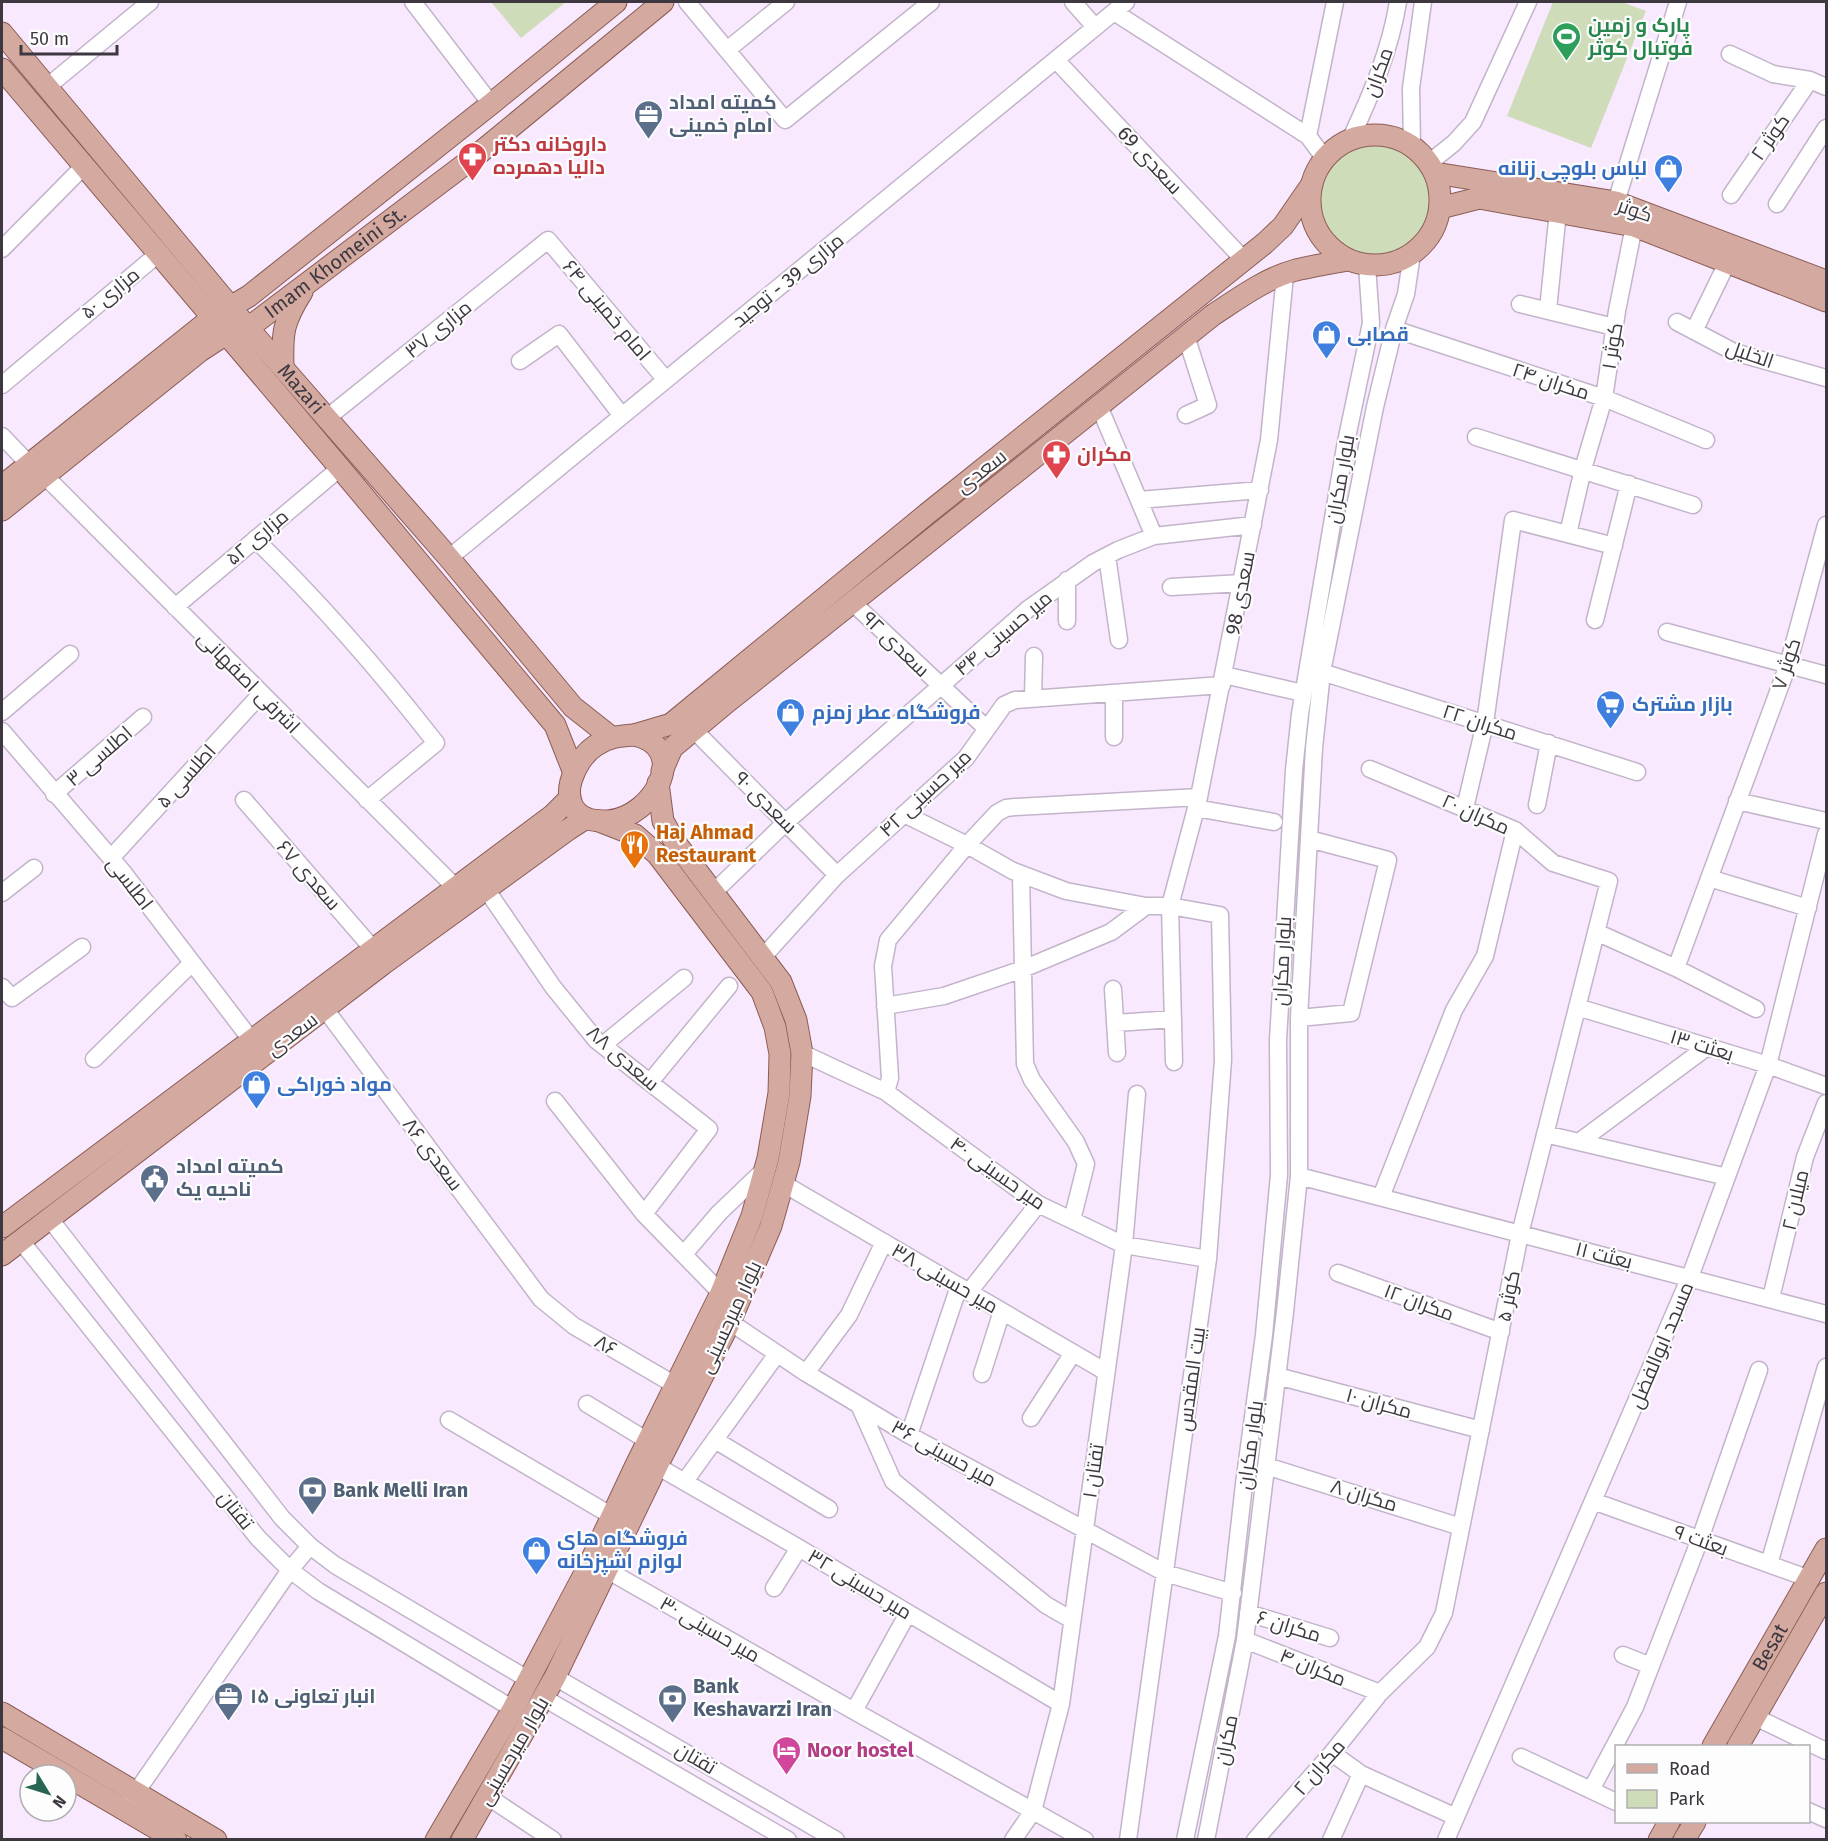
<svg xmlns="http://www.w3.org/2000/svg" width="1828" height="1841" font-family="'Fira Sans',Cairo,sans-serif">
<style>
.green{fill:#cfdcba}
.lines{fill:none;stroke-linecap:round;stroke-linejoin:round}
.minor-casing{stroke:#c2b4c9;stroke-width:19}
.major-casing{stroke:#8c5d55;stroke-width:23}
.minor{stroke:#fff;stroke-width:16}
.major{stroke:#d4aaa0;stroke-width:21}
.labels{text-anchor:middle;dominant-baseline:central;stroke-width:4.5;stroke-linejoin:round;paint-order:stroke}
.leisure-label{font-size:20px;font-weight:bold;fill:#27864d;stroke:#fdfdfd;text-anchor:start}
.street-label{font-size:20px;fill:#3d3740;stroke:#fdfdfd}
.service-label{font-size:20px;font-weight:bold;fill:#4e5e75;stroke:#fdfdfd;text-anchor:start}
.health-label{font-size:20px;font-weight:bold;fill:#be3a42;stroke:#fdfdfd;text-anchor:start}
.shop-label{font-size:20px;font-weight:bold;fill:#366cbe;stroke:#fdfdfd;text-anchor:start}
.food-label{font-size:20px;font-weight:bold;fill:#c56008;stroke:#fdfdfd;text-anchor:start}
.hotel-label{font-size:20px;font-weight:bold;fill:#b23c85;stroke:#fdfdfd;text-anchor:start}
</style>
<rect width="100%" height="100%" fill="#f8e9ff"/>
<path class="green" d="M 491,2 L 566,2 L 521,38 Z
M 1553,2 L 1622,2 L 1646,11 L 1591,148 L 1507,116 Z
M1319 201a57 57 0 1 1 114 0a57 57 0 1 1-114 0Z"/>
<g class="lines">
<defs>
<path id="minor" d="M 413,2 L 491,104
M 687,2 L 785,120 L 931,2
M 1073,2 L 1095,27
M 1114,12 L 1308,136 L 1325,159
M 727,50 L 786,2
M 1730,54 L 1773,74 L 1810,80 L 1826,87
M 1056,60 L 1244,260
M 47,87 L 150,2
M 1308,136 L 1335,2
M 1350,140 C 1371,95 1390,51 1398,2
M 1412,146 L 1411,88 L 1423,2
M 1429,163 L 1454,143 L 1473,122 L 1528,2
M 1731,195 L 1810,80
M 1616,202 L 1678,2
M 1777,204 L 1826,128
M 2,249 L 83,167
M 1520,304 L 1614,327
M 1548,310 L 1558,211
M 1677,322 L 1734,352 L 1826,378
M 1394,329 L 1604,398 L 1706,440
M 1694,331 L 1728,261
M 1186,336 L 1208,405 L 1186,415
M 520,361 L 559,334 L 622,416
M 2,385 L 158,254
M 1099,406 L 1154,536
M 327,418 L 548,240 L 666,380
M 2,436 L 29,464
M 1476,437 L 1693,505
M 44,475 L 456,888
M 1139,500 L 1260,490
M 1568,534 L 1583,469 L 1604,398 L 1617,311 L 1634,226
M 255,539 C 322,604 379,670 436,743 L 367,800
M 1107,556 L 1119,640
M 449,558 L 1126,2
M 1171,587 L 1242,583
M 852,602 L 987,729
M 175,607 L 340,468
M 1595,620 L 1629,484
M 1067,621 L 1067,580
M 1667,632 L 1826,675
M 1322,672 L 1637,772
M 1224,675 L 1303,693
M 1114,693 L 1114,737
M 1033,699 L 1034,656
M 2,712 L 70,654
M 694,730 L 837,875
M 2,731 L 123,872 L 252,1041
M 54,794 L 143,717
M 244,800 L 373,949
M 1737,801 L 1826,821
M 1537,805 L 1549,743
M 1196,808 L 1274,822
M 1465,808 L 1485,723 L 1513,520 L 1614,546
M 904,814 L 967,845 L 1013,871 L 1066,891 L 1146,906 L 1170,906 L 1220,915 L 1223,1060 L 1208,1259 L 1128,1840
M 111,858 L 261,694
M 1021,874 L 1025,1064 L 1032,1080 L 1076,1142 L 1086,1164 L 1072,1220
M 1709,878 L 1808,908
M 486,889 L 553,987 L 596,1040 L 709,1129 L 644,1214
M 714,892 L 786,822 L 1028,609 L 1093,563 L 1118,550 L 1154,536 L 1253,525
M 2,893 L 34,868
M 1596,932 L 1676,968 L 1756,1009
M 763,957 L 837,875 L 966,758 L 1004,705 L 1015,700 L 1222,685
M 1676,968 L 1788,665 L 1826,525
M 2,987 L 12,998 L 82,947
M 1113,989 L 1117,1053
M 885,1006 L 944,996 L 1023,969 L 1111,932 L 1146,906
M 1577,1007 L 1768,1065 L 1826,1086
M 325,1009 L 541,1299 L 574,1326 L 675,1385
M 1299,1018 L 1351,1013 L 1388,860 L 1309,839
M 1116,1023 L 1173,1019
M 603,1045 L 684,978
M 802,1053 L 886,1092 L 1038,1204 L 1124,1245 L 1208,1259
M 94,1059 L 192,963
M 1174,1062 L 1170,906 L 1199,797 L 1269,440 L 1285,275
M 650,1082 L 729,986
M 886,1092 L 890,1078 L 883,966 L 888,940 L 967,845 L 997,813 L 1006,808 L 1015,807 L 1199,797
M 555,1101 L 644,1214 L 721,1293
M 1545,1134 L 1727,1177
M 1579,1142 L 1707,1047
M 1299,1176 L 1826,1314
M 784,1184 L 1106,1372
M 1381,1197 L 1454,1010 L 1485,956 L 1515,830
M 50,1219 L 282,1518 L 310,1546 L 335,1565 L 529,1680
M 21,1241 L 258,1538 L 290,1570 L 318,1591 L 513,1709
M 684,1254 L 719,1213 L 765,1169
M 1338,1273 L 1501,1332
M 969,1292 L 1038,1204
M 1771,1298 L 1805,1157 L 1826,1103
M 730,1322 L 806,1373 L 909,1435 L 1165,1573 L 1233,1593
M 806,1373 L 849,1315 L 884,1242
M 982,1374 L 1002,1311
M 1277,1376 L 1481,1430
M 587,1404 L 648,1441
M 860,1407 L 893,1481 L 1046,1605 L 1072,1620
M 1031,1418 L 1073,1353
M 449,1420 L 612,1516
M 909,1435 L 959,1286
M 715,1440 L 829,1509
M 657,1466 L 799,1548 L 1061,1704
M 1266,1466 L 1461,1527
M 685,1481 L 777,1354
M 1593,1501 L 1810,1579
M 1769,1564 L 1826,1367
M 607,1570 L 854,1711 L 1085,1840
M 774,1588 L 799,1548
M 1248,1613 L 1330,1638
M 1245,1640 L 1380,1693
M 1623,1655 L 1651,1666
M 555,1677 L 836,1840
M 544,1698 L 788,1840
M 854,1711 L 908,1613
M 1755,1717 L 1826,1751
M 1332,1753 L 1361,1774 L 1456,1817
M 1521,1757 L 1616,1802
M 1591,1790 L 1635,1707 L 1700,1539 L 1759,1370
M 487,1796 L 553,1840
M 130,1801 L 290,1570 L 310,1546
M 1808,1811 L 1826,1819
M 1013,1840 L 1033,1811 L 1061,1704 L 1124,1245 L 1137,1094
M 1185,1840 L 1227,1636 L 1244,1484 L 1264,1335 L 1279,1175 L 1278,1040 L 1294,770 L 1300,714 L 1345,447 L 1371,323 L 1367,265
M 1206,1840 L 1245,1640 L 1285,1312 L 1299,1176 L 1299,1018 L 1314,748 L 1322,672 L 1375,407 L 1394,329 L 1406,294 L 1412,254
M 1255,1840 L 1332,1753 L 1380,1693 L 1427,1647 L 1444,1613 L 1520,1234 L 1609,881 L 1553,863 L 1515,830 L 1370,769
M 1331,1840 L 1361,1774
M 1446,1840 L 1690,1277 L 1768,1065 L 1826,834"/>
<g id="major">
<path id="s1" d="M 2,33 L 248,328 L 449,558 L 573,707 L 611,737"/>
<path d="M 2,69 L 340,468 L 555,725 L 574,773"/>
<circle cx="1375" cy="200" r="65"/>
<path d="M 1435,173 L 1616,202 L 1826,281"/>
<path d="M 1440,208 L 1479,198 L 1634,226 L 1826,301"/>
<path d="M 283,367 C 282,332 283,322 302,292"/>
<path d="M 2,486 L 212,318 L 249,296 L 491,104 L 616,2"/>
<path id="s2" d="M 2,510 L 200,351 L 226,334 L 248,328 L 477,155 L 663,2"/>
<path d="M 634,735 L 671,724 L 928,513 L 1265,243 L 1283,226 L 1312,184"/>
<path d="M 634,735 C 691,747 655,817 608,821 C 601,821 592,821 585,818 C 555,803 574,760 595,746 C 607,737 619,736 634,735 Z"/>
<path d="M 662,771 L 672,748 L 726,703 L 1213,315 C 1239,298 1266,278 1296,270 C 1313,266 1331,263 1348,260"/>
<path d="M 2,1227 L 553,815 L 570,798"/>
<path d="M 2,1255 L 383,964 L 569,829 L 586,818"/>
<path d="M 2,1713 L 216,1840"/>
<path d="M 2,1738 L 176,1840"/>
<path id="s3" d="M 1713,1746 L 1826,1549"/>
<path d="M 1738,1746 L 1826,1593"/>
<path d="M 436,1840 L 513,1709 L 588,1567 L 636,1465 L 721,1293 L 752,1216 L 768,1158 L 779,1093 L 780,1054 L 775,1027 L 762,992 L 657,854 L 635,835 L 599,821"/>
<path d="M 462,1840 L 555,1677 L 657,1466 L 730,1322 L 771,1226 L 789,1162 L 800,1096 L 802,1053 L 796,1020 L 781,982 L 675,842 L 663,821 L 658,783"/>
<path d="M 1659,1840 L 1669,1822"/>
<path d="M 1684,1840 L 1695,1822"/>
</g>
</defs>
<use href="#minor" class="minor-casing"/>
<use href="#major" class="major-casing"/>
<use href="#minor" class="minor"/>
<use href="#major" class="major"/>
</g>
<defs>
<symbol id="stadium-pin" viewBox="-11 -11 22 30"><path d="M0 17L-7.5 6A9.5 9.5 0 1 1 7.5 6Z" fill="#2e9e5b" stroke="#fdfdfd"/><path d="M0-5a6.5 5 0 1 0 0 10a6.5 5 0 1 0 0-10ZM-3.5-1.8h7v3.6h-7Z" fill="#fff"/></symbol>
<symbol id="office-pin" viewBox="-11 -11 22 30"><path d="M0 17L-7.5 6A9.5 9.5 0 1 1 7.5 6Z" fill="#5c6f8a" stroke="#fdfdfd"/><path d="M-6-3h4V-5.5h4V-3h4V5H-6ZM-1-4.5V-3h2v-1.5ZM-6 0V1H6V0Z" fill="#fff"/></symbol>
<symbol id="pharmacy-pin" viewBox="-11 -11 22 30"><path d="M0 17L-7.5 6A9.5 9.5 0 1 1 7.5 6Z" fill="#e0444e" stroke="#fdfdfd"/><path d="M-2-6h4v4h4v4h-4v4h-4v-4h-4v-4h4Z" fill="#fff"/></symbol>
<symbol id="shop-pin" viewBox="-11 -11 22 30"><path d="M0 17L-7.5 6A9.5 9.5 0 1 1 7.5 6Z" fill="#3f7fe0" stroke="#fdfdfd"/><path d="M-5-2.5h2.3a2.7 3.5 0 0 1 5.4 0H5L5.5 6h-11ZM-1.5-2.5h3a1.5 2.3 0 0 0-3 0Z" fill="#fff"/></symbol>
<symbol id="supermarket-pin" viewBox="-11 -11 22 30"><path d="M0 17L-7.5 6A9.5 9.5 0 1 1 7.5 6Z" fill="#3f7fe0" stroke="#fdfdfd"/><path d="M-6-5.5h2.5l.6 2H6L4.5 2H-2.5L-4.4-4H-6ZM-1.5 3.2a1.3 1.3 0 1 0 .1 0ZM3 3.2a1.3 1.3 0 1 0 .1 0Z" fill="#fff"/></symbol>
<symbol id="restaurant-pin" viewBox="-11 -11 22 30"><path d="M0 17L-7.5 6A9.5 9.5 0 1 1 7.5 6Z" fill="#e8710a" stroke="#fdfdfd"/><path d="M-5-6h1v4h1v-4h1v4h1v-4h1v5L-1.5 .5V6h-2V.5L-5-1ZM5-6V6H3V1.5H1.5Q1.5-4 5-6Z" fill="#fff"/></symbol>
<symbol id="civic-pin" viewBox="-11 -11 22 30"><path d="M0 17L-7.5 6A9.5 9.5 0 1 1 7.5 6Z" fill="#5c6f8a" stroke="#fdfdfd"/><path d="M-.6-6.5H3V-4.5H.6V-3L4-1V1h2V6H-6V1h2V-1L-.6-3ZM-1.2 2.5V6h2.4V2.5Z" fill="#fff"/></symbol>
<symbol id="bank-pin" viewBox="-11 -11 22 30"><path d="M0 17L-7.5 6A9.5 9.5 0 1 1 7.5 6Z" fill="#5c6f8a" stroke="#fdfdfd"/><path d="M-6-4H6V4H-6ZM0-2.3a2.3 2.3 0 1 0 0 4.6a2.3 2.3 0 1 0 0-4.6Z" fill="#fff"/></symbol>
<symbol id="hotel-pin" viewBox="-11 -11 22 30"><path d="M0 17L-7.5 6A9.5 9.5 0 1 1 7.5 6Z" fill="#d1479c" stroke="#fdfdfd"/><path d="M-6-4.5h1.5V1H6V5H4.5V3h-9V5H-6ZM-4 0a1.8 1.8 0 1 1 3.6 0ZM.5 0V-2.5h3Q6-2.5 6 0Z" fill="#fff"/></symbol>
</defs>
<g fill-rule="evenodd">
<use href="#stadium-pin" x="1550" y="20" width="33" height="45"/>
<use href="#office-pin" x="632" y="98" width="33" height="45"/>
<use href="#pharmacy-pin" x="456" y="140" width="33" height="45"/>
<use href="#shop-pin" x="1652" y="152" width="33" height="45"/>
<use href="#shop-pin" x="1310" y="318" width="33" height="45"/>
<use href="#pharmacy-pin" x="1040" y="438" width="33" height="45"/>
<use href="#supermarket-pin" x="1594" y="688" width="33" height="45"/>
<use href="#shop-pin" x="774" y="696" width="33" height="45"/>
<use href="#restaurant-pin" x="618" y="828" width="33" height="45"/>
<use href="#shop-pin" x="240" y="1068" width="33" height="45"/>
<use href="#civic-pin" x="138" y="1162" width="33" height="45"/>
<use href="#bank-pin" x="296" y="1474" width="33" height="45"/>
<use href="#shop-pin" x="520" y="1534" width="33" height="45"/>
<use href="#office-pin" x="212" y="1680" width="33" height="45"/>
<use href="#bank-pin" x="656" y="1682" width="33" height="45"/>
<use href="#hotel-pin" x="770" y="1734" width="33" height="45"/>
</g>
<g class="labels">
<g class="leisure-label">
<text x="1588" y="25">پارک و زمین<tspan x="1588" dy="23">فوتبال کوثر</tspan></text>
</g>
<g class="street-label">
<text transform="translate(1378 72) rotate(-70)">مکران</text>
<text transform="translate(1770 137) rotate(-55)">کوثر ۲</text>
<text transform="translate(1150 160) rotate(47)">سعدی 69</text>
<text transform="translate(1635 210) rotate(19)">کوثر</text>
<text stroke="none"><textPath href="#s2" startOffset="417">Imam Khomeini St.</textPath></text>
<text transform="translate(788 280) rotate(-39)">مزاری 39 - توحید</text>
<text transform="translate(110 293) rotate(-39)">مزاری ۵۰</text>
<text transform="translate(607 310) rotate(50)">امام خمینی ۶۴</text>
<text transform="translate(438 329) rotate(-39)">مزاری ۳۷</text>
<text transform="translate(1612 346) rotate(-81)">کوثر ۱</text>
<text transform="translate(1750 354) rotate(19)">الخلیل</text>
<text transform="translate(1551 381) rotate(18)">مکران ۲۴</text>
<text stroke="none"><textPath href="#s1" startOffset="465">Mazari</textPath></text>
<text transform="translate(981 471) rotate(-38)">سعدی</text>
<text transform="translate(1340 479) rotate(-80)">بلوار مکران</text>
<text transform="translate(257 537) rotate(-40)">مزاری ۵۲</text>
<text transform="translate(1240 593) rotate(-79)">سعدی 98</text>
<text transform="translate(1003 633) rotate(-40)">میر حسینی ۴۴</text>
<text transform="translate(896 644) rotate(44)">سعدی ۹۲</text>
<text transform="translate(1786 664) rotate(-72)">کوثر ۷</text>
<text transform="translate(249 682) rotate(45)">اشرفی اصفهانی</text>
<text transform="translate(1480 722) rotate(18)">مکران ۲۲</text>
<text transform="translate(99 756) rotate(-41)">اطلسی ۳</text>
<text transform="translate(186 776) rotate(-48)">اطلسی ۵</text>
<text transform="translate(925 793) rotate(-43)">میر حسینی ۴۲</text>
<text transform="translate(766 802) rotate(45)">سعدی ۹۰</text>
<text transform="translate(1476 814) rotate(24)">مکران ۲۰</text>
<text transform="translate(309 875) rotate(49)">سعدی ۶۷</text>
<text transform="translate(130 883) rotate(52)">اطلسی</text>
<text transform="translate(1282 961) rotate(-87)">بلوار مکران</text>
<text transform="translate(292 1034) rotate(-37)">سعدی</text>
<text transform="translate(1702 1045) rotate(17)">بعثت ۱۳</text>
<text transform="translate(623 1058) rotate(41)">سعدی ۸۸</text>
<text transform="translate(433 1154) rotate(53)">سعدی ۸۶</text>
<text transform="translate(998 1173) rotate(35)">میر حسینی ۴۰</text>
<text transform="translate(1795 1200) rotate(-77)">میلان ۲</text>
<text transform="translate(1604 1255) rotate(14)">بعثت ۱۱</text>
<text transform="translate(945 1278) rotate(30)">میر حسینی ۳۸</text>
<text transform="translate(1508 1296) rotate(-79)">کوثر ۵</text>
<text transform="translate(1419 1302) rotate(20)">مکران ۱۲</text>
<text transform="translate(730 1317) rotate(-65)">بلوار میرحسینی</text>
<text transform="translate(606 1345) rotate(30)">۸۶</text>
<text transform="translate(1661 1345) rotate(-67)">مسجد ابوالفضل</text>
<text transform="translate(1191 1379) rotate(-82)">بیت المقدس</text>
<text transform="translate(1379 1403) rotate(15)">مکران ۱۰</text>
<text transform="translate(1250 1445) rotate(-82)">بلوار مکران</text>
<text transform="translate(944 1453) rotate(29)">میر حسینی ۳۶</text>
<text transform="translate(1093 1471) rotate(-82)">تفتان ۱</text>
<text transform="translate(1364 1495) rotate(17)">مکران ۸</text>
<text transform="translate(236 1510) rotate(51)">تفتان</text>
<text transform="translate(1701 1540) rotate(20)">بعثت ۹</text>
<text transform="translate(860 1584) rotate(31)">میر حسینی ۳۲</text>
<text transform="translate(1289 1626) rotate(17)">مکران ۶</text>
<text transform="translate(710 1629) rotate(30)">میر حسینی ۳۰</text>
<text stroke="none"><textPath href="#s3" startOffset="114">Besat</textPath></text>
<text transform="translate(1313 1667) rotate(22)">مکران ۴</text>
<text transform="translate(1226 1740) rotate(-79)">مکران</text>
<text transform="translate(513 1751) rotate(-60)">بلوار میرحسینی</text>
<text transform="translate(696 1758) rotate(30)">تفتان</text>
<text transform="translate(1319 1767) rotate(-49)">مکران ۲</text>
</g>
<g class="service-label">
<text x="669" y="102">کمیته امداد<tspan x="669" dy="23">امام خمینی</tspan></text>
<text x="176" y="1166">کمیته امداد<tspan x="176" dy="23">ناحیه یک</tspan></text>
<text x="333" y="1490">Bank Melli Iran</text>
<text x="693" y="1686">Bank<tspan x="693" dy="23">Keshavarzi Iran</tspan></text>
<text x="250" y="1696">انبار تعاونی ۱۵</text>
</g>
<g class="health-label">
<text x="493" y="144">داروخانه دکتر<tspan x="493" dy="23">دالیا دهمرده</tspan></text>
<text x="1077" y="454">مکران</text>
</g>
<g class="shop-label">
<text x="1647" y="168" text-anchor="end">لباس بلوچی زنانه</text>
<text x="1347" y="334">قصابی</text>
<text x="1632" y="704">بازار مشترک</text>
<text x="812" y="712">فروشگاه عطر زمزم</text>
<text x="277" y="1084">مواد خوراکی</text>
<text x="557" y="1538">فروشگاه های<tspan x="557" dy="23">لوازم اشپزخانه</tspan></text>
</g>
<g class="food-label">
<text x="656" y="832">Haj Ahmad<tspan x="656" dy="23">Restaurant</tspan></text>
</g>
<g class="hotel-label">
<text x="807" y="1750">Noor hostel</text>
</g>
</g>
<rect width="1828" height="1841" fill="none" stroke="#3d3740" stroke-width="6"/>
<rect x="1615" y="1745" width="195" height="78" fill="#fdfdfd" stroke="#b0aeb1" stroke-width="1.5"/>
<rect x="1627" y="1764" width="30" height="9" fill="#d4aaa0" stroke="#b0aeb1" stroke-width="1.5"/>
<text x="1669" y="1775" font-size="18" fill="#3d3740">Road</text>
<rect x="1627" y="1790" width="30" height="18" fill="#cfdcba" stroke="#b0aeb1" stroke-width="1.5"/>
<text x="1669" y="1805" font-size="18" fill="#3d3740">Park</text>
<g transform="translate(48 1793) rotate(128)"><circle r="28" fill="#fdfdfd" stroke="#b0aeb1" stroke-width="1.5"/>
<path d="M0-4.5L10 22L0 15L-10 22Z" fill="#276652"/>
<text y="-9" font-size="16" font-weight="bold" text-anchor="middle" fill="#3d3740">N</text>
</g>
<path d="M21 45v9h96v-9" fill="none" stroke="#3d3740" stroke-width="3"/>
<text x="30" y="45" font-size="18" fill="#3d3740" stroke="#fdfdfd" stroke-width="4.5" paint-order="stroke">50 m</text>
</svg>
